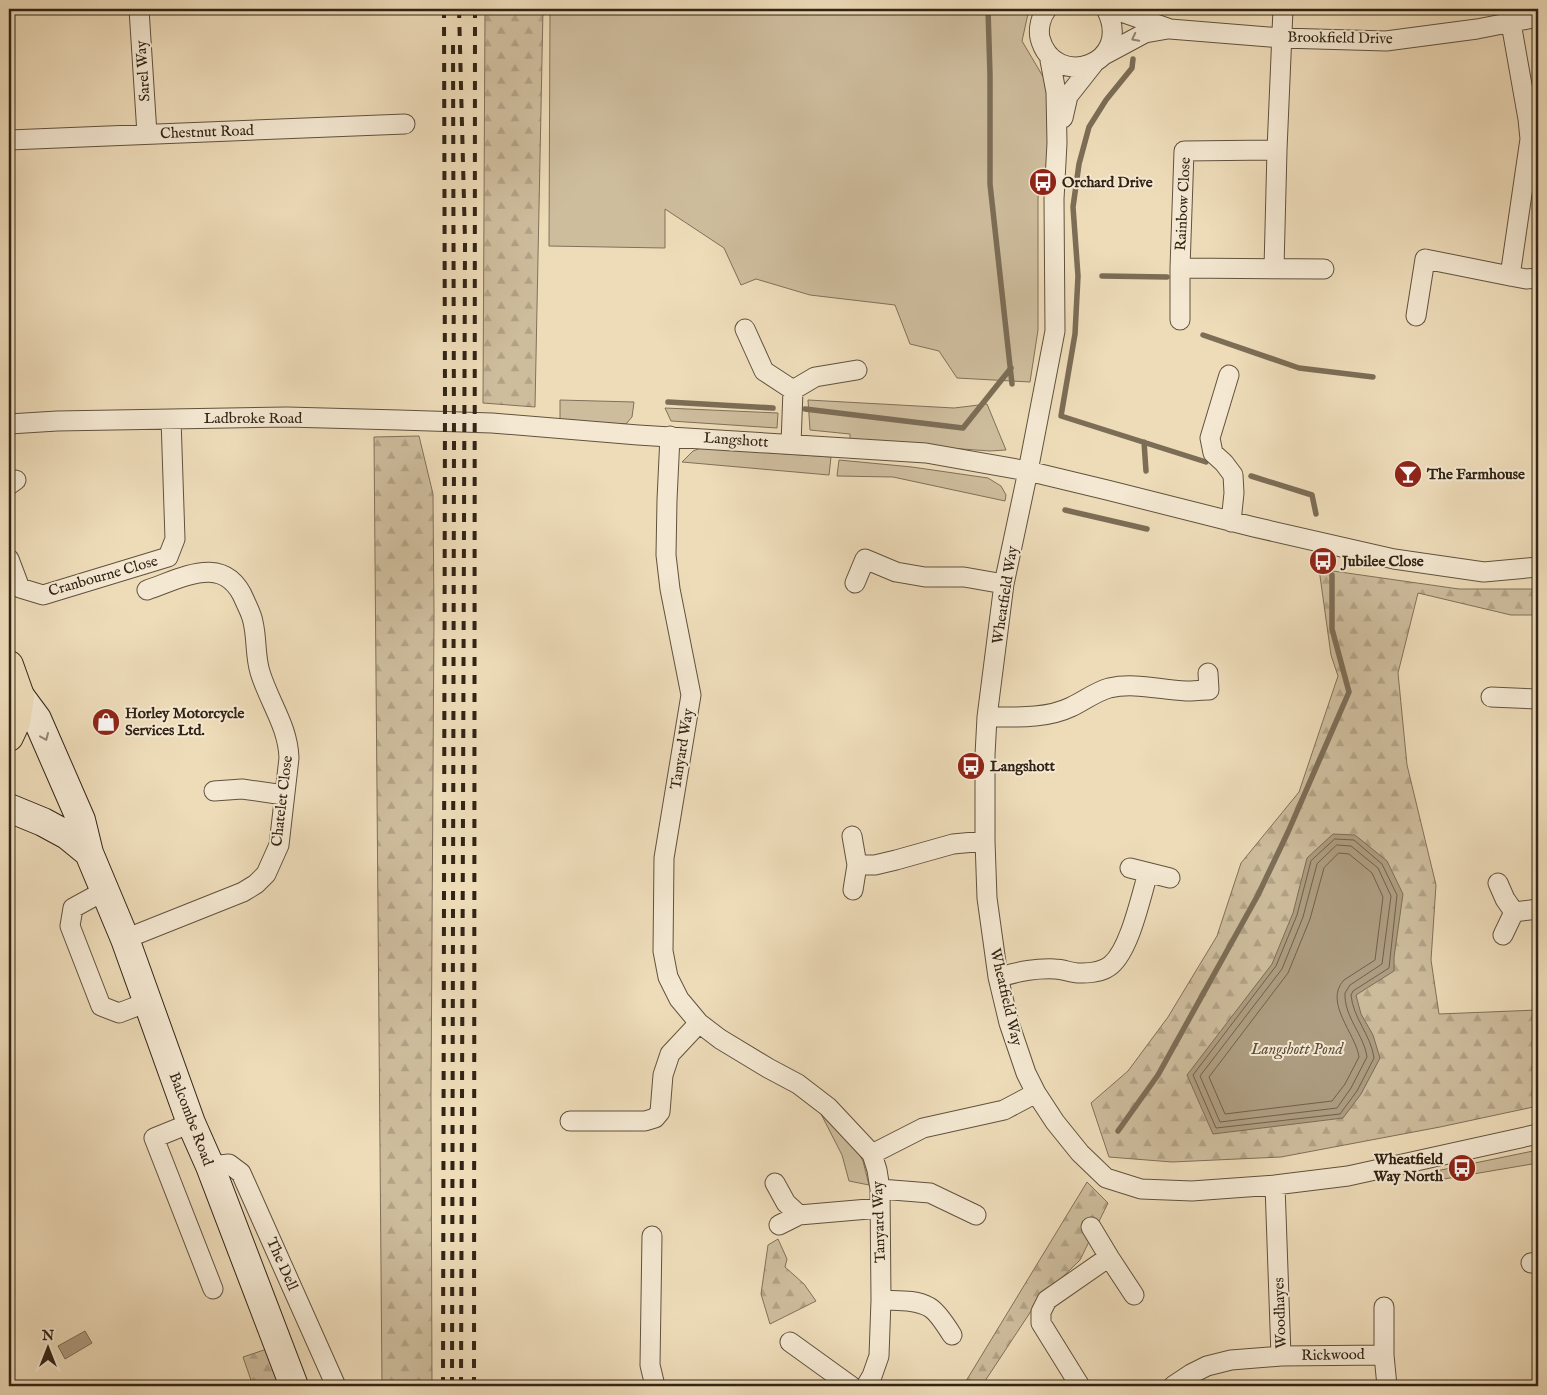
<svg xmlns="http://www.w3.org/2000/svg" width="1547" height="1395" font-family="'IM FELL English',serif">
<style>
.green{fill:#cebd9d;stroke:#807059}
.forest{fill:url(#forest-firs);stroke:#807059}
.water{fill:#ae9d81;stroke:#7c6d56}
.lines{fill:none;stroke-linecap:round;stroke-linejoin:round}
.shore{stroke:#70604b;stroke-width:1}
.stream{stroke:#7c6d56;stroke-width:5.5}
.minor-casing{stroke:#61523e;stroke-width:21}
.secondary-casing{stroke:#322415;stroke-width:30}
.primary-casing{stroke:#322415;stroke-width:30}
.minor{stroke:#f4e8d2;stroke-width:19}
.secondary{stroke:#f4e8d2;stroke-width:28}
.primary{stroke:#eedcb9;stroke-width:28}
.rail{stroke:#322415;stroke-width:4;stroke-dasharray:9 9;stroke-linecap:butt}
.oneway{stroke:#938674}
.labels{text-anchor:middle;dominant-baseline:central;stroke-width:4;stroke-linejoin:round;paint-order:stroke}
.street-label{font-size:15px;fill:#322415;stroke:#f4e8d2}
.poi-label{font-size:15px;font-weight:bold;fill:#322415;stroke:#f4e8d2;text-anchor:start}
.water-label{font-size:16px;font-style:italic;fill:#5d4e3b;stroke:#f4e8d2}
</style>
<defs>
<pattern id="forest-firs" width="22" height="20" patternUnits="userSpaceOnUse" patternTransform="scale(1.25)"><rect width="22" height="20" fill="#cebd9d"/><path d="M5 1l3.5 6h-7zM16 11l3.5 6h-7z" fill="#b1a286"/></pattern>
</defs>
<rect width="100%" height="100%" fill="#eedcb9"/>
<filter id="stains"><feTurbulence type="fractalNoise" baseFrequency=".004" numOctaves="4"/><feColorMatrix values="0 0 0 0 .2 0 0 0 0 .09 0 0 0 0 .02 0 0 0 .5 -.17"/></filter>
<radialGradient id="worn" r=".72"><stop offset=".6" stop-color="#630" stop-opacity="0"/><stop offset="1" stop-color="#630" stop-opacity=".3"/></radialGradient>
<path class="green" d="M 550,9 L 1029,9 L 1022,41 L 1048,85 L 1057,143 L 1038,197 L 1038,330 L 1030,382 L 957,378 L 939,351 L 910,344 L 895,305 L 810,295 L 756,279 L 741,285 L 724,248 L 665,209 L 665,248 L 549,246 Z
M 560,400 L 634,402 L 632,417 L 626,424 L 560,421 Z
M 808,400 L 954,408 L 987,404 L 1006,450 L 990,451 L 850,441 L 850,434 L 810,430 Z
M 665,408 L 778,413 L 777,428 L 671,421 Z
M 701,448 L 831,457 L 829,475 L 682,462 L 693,451 Z
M 839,460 L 912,467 L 988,478 L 1001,486 L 1006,495 L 1005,501 L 893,477 L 837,476 Z
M 820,1112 L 851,1140 L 863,1161 L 869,1185 L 849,1181 L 842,1155 Z
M 1538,1150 L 1538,1163 L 1438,1180 L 1436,1171 Z"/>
<path class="forest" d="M 485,9 L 543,9 L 535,407 L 483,403 Z
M 419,436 L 433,494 L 434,616 L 431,1095 L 432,1386 L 382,1386 L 374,437 Z
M 1319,569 L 1459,589 L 1538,589 L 1538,615 L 1511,615 L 1418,593 L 1398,673 L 1407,765 L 1436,885 L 1431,960 L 1439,1014 L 1538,1010 L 1538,1106 L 1440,1127 L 1281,1157 L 1172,1162 L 1109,1157 L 1091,1103 L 1128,1071 L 1168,1017 L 1217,936 L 1241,863 L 1299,792 L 1338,676 L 1331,655 Z
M 1087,1182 L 1108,1203 L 1080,1260 L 1037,1302 L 983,1384 L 983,1386 L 963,1386 Z
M 778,1239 L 787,1259 L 785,1267 L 804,1284 L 816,1301 L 770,1324 L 761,1294 L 768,1245 Z
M 270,1348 L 285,1386 L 253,1386 L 243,1357 Z"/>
<path class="water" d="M 1333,834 L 1355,835 L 1387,861 L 1403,894 L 1394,957 L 1394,971 L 1356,995 L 1361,1014 L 1373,1035 L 1380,1058 L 1361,1094 L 1343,1118 L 1213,1134 L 1187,1075 L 1272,964 L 1293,913 L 1307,858 Z
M 85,1331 L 92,1343 L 65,1359 L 58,1346 Z"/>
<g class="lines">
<path class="shore" d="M 1335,839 L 1354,840 L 1382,864 L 1397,895 L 1389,968 L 1353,991 L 1351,995 C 1353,1018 1371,1035 1374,1058 L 1357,1091 L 1340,1114 L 1216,1128 L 1193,1075 L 1276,966 L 1297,915 L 1311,861 Z
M 1337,845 L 1351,846 L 1378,868 L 1391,896 L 1382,964 L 1350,985 L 1345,993 C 1344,1017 1364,1035 1367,1057 L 1351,1088 L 1337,1108 L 1220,1122 L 1200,1076 L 1282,969 L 1303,917 L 1317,864 Z
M 1339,853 L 1349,854 L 1372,873 L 1383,897 L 1375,960 L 1344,980 C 1323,1002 1356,1034 1359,1057 L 1345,1084 L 1332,1101 L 1225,1114 L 1209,1077 L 1288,973 L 1310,919 L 1324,868 Z"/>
<path class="stream" d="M 988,9 L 990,75 L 990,184 L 1012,384
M 1133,59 L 1132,68 L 1106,100 L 1089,127 L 1079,164 L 1073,207 L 1078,276 L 1075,334 L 1061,416 L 1206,462
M 1102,276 L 1167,277
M 1203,335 L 1299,368 L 1373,377
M 668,402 L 773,408
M 805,409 L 963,428 L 1011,368
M 1144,442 L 1146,471
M 1251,476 L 1312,495 L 1316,514
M 1065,510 L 1147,529
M 1118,1131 L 1158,1075 L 1258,895 L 1288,832 L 1349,692 L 1332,629 L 1332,575"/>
<defs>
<path id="minor" d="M 139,9 L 147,134
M 1047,9 C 1041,16 1038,28 1040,38 C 1054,91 1135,65 1106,9
M 1113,9 L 1170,29 L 1282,38 L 1386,41 L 1477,29 L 1538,17
M 1049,55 L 1056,92 L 1057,143 L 1054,199 L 1055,331 L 1028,471 L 1004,584 L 987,717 L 985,755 L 985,841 L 987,898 L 998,977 L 1009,1023 L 1026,1073 L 1036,1093 L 1055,1122 L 1080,1153 L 1106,1178 L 1141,1189 L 1192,1191 L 1275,1185 L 1348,1176 L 1538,1134
M 1104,55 L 1145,33 L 1168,29
M 1063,118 L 1068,96 L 1094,63
M 9,140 L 405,124
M 1180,268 L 1324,269
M 1274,268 L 1277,150 L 1283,9
M 1510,276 L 1530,139 L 1528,119 L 1511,23
M 1416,316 L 1425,259 L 1510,276 L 1526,279 L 1538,278
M 1180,320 L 1180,268 L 1184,151 L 1277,150
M 745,329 L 764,371 L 793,390 L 791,444
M 1229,375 L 1210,438 L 1213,453 L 1224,463 L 1233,475 L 1234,493 L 1231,522
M 793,390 L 815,377 L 857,370
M 9,424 L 57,421 L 287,417 L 399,420 L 492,423 L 638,435 L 926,453 L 1028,471 L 1107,490 L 1254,527 L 1394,559 L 1484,572 L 1538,567
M 670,436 L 667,500 L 666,555 L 670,589 L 691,695 L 664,858 L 663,951 L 668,977 L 679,999 L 699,1023 L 720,1039 L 768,1068 L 798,1084 L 828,1107 L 872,1154 L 877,1170 L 880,1189 L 881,1300 L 879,1356 L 872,1376 L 866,1386
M 9,485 L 16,480
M 9,559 L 20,588 L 43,595 L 168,557 L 175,539 L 171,419
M 855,583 L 865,559 L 896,572 L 925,577 L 964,577 L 1004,584
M 1491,697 L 1538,699
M 987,717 C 1015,717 1046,719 1071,707 C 1084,701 1095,692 1109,688 C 1135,682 1160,690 1186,691 C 1194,691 1202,690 1209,690 L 1208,673
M 214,791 L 242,789 L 284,795
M 852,836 L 857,865 L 853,890
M 857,865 L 875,865 L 896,860 L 953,844 L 985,841
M 1130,868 L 1170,878
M 1498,883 L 1505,899 L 1514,912 L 1503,935
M 104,891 L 73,908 L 70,926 L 101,1006 L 119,1013 L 148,1002
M 1514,912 L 1538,909
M 125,939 L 243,892 L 256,884 L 266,874 L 279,845 L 289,758 C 288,726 269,702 260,672 C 255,656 257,638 253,622 C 252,615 248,608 245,601 C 225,552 183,578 147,590
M 998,977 C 1019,972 1034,968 1055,969 C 1064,969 1073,974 1082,973 C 1091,973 1104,971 1111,965 C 1130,949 1141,896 1148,873
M 570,1121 L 645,1121 L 655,1118 L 660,1112 L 663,1075 L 670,1054 L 699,1023
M 191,1123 L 154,1138 L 213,1289
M 872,1154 L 923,1128 L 1004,1110 L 1036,1093
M 210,1166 L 229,1164 L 241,1173 L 336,1386
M 775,1183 L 786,1203 L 799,1215
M 1275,1185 L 1281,1356
M 880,1189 L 930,1193 L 976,1215
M 779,1225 L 799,1215 L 880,1208
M 1091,1227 L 1109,1257
M 652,1236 L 650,1365 L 655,1386
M 1531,1263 L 1538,1262
M 881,1300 C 896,1301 915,1299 929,1307 C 937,1311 947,1327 952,1335
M 1384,1307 L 1384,1355 L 1387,1386
M 790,1342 L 851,1386
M 1080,1386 L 1041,1323 L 1041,1312 L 1047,1300 L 1109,1257 L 1134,1295
M 1173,1386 L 1191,1374 L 1207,1366 L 1231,1360 L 1281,1356 L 1384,1355"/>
<path id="secondary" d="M 20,696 L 37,719 L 81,820 L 89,853 L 125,939 L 191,1123 L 210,1166 L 294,1386
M 9,808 L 43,822 L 67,835 L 89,853"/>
<path id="primary" d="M 9,665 L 20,696 L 16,722 L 9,737"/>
</defs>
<use href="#minor" class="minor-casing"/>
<use href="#secondary" class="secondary-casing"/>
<use href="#primary" class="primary-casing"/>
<use href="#minor" class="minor"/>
<use href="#secondary" class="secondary"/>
<use href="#primary" class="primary"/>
<path class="rail" d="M 459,9 L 465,240 L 461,1386
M 443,1386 L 445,401 L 444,9
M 452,1386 L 454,443 L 453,36
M 474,1386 L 475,9"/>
</g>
<defs><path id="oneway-chevron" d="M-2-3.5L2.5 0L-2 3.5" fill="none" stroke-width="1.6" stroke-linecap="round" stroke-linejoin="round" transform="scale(1.25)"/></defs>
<g class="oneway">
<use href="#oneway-chevron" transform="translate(1135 38) rotate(153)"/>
<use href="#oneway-chevron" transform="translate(45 737) rotate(67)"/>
</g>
<defs>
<symbol id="bus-disc" viewBox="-11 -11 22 22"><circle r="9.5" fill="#8f2418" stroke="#f4e8d2"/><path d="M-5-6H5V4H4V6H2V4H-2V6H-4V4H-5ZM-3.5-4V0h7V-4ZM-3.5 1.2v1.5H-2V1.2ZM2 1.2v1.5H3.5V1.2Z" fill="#fff"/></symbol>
<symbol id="bar-disc" viewBox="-11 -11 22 22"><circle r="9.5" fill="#8f2418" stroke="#f4e8d2"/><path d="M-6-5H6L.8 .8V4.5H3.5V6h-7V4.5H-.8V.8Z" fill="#fff"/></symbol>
<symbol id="shop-disc" viewBox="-11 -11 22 22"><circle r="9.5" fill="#8f2418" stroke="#f4e8d2"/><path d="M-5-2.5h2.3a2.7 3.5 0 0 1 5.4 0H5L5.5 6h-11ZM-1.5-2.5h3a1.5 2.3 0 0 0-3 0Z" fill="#fff"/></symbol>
</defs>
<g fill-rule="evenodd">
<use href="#bus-disc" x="1027" y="166" width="32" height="32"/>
<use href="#bar-disc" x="1392" y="458" width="32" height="32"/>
<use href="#bus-disc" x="1307" y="545" width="32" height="32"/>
<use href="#shop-disc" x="90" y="706" width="32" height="32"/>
<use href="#bus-disc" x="955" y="750" width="32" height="32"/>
<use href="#bus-disc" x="1446" y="1152" width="32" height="32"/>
</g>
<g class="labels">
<g class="street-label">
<text transform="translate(1340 38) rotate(1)">Brookfield Drive</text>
<text transform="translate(143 71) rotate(-94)">Sarel Way</text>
<text transform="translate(207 132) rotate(-2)">Chestnut Road</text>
<text transform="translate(1183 204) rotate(-87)">Rainbow Close</text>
<text x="253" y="418">Ladbroke Road</text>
<text transform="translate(736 440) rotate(4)">Langshott</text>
<text transform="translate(103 576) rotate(-16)">Cranbourne Close</text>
<text transform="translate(1005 595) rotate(-81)">Wheatfield Way</text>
<text transform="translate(682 749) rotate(-81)">Tanyard Way</text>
<text transform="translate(282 801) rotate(-83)">Chatelet Close</text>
<text transform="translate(1006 997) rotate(77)">Wheatfield Way</text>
<text transform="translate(191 1119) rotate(69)">Balcombe Road</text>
<text transform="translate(879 1222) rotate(-92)">Tanyard Way</text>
<text transform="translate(282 1264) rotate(66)">The Dell</text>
<text transform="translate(1280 1313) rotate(-92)">Woodhayes</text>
<text transform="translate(1333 1355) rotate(-1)">Rickwood</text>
</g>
<g class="poi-label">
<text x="1062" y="182">Orchard Drive</text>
<text x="1427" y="474">The Farmhouse</text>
<text x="1342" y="561">Jubilee Close</text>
<text x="125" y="713">Horley Motorcycle<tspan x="125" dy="17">Services Ltd.</tspan></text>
<text x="990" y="766">Langshott</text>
<text x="1443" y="1159" text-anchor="end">Wheatfield<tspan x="1443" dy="17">Way North</tspan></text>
</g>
<g class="water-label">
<text x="1297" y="1050">Langshott Pond</text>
</g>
</g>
<rect width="1547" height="1395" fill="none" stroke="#eedcb9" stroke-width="30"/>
<rect x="10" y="10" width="1527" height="1375" fill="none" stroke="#322415" stroke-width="2.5"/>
<rect x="15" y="15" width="1517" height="1365" fill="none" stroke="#322415"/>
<g transform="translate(48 1348)" stroke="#f4e8d2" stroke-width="4" paint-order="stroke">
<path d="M0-4L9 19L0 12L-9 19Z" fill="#322415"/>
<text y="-8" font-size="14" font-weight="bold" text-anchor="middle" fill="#322415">N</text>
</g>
<rect width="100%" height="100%" filter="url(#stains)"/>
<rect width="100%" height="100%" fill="url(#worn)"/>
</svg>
